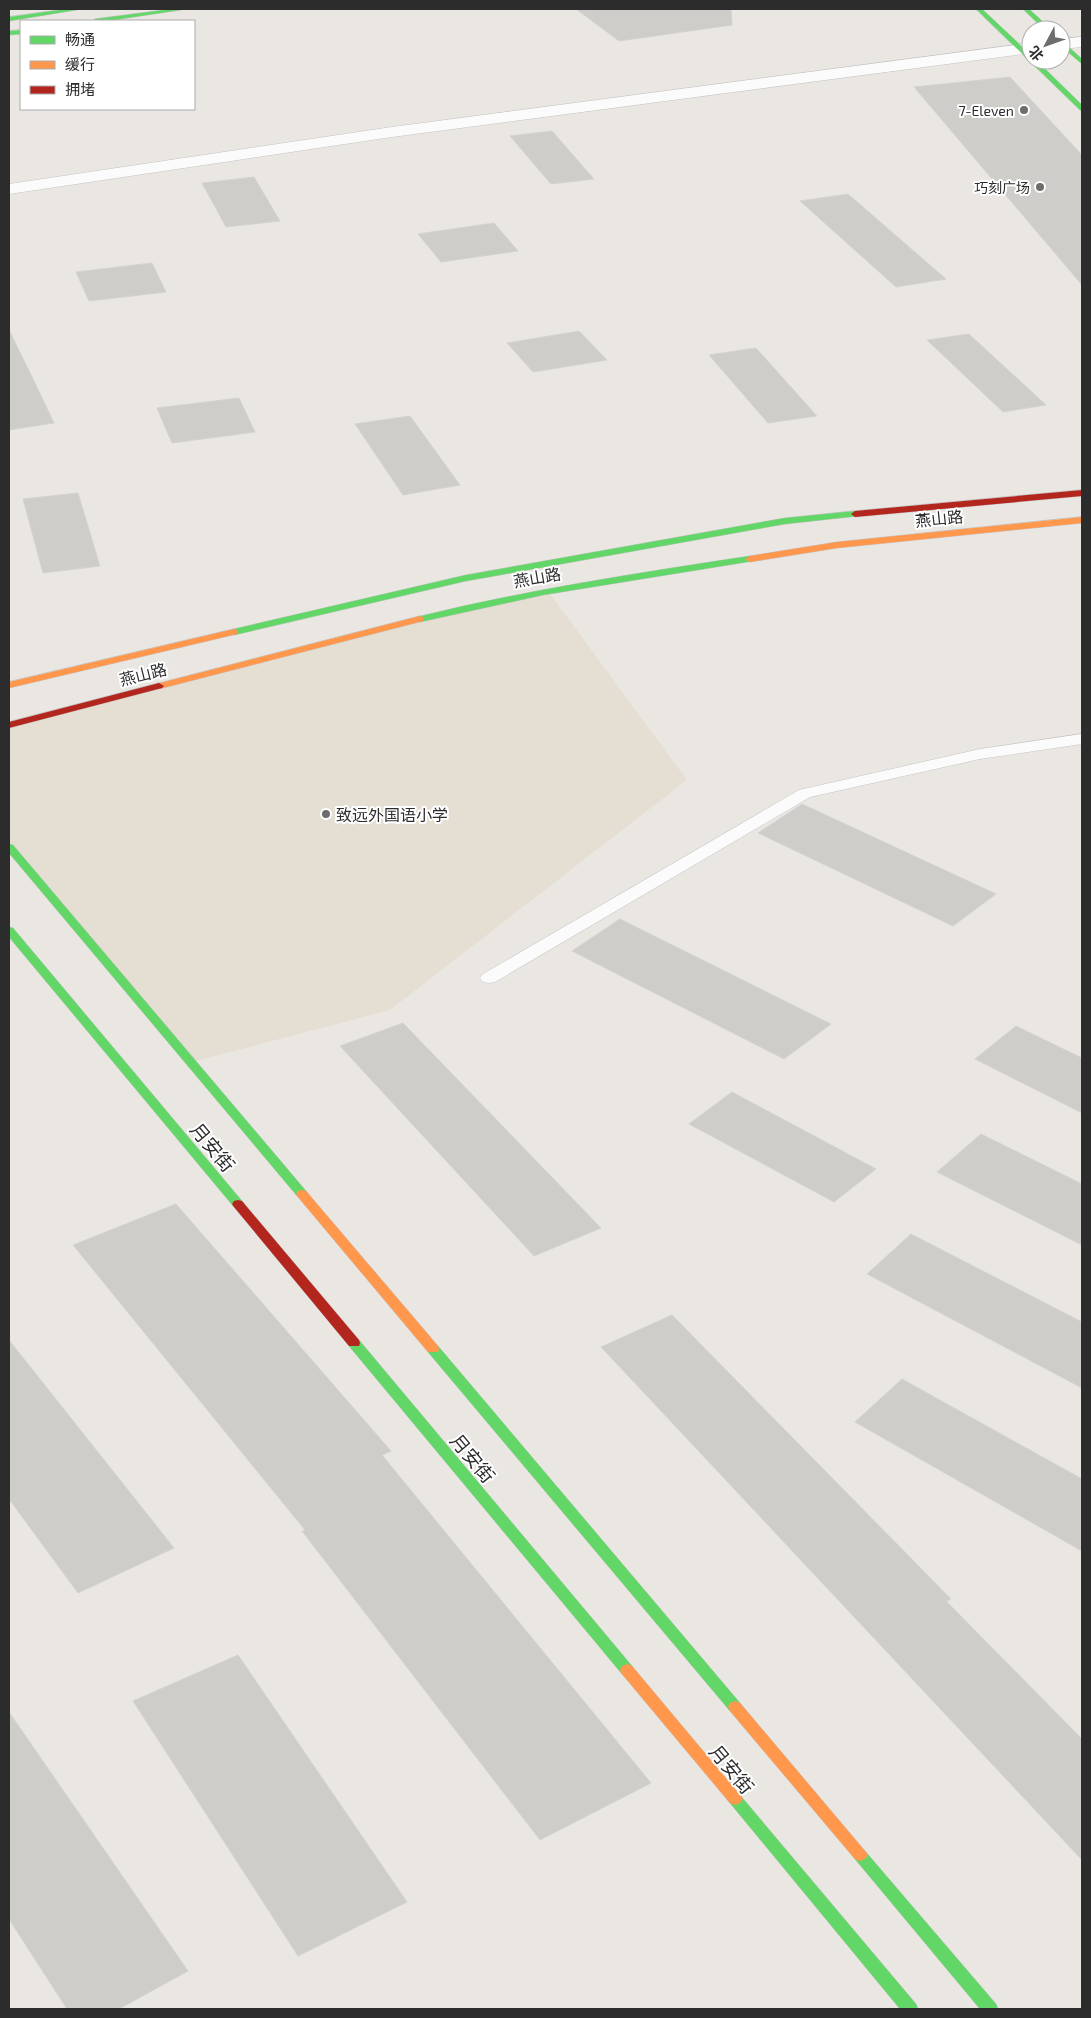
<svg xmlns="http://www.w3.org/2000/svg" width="1091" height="2018" font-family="'Exo 2','Noto Sans SC',sans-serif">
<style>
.education{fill:#e4dfd2}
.building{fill:#cfcdca;stroke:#d5d3cf}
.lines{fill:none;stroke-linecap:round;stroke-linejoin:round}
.lane-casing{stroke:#c4c3c3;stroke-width:1}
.street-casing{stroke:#c4c3c3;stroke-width:1}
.fast-casing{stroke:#c4c3c3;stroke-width:1}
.slow-casing{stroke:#c4c3c3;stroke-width:1}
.jam-casing{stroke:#c4c3c3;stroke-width:1}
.lane{fill:#fcfbfb;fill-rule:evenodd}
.street{fill:#fcfbfb;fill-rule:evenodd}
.fast{fill:#63d668;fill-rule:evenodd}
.slow{fill:#ff974d;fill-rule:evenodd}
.jam{fill:#b3261e;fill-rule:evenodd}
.poi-dot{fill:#6e6d6c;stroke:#fff;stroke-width:2}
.labels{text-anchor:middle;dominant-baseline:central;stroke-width:4;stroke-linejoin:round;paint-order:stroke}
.far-poi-label{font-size:14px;fill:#2c2c2c;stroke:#fff;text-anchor:end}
.street-label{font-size:16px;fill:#2c2c2c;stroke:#fff}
.poi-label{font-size:16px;fill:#2c2c2c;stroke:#fff;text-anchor:start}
.near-street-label{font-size:19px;fill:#2c2c2c;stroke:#fff}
</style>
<rect width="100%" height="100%" fill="#eae7e3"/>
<path class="education" d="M 548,591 L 687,780 L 390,1010 L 192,1062 L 9,847 L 9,725 L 476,605 Z"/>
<path class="building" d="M 576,9 L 731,9 L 732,25 L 619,41 Z
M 1010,77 L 1082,155 L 1082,285 L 914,87 Z
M 552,131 L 594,179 L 551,184 L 510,136 Z
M 254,177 L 280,221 L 226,227 L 202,183 Z
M 848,194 L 946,279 L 896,287 L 800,201 Z
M 494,223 L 518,251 L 441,262 L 418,234 Z
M 152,263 L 166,292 L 89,301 L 76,272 Z
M 9,330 L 34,381 L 54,423 L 9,430 Z
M 579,331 L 607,360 L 533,372 L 507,343 Z
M 969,334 L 1046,405 L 1003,412 L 927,340 Z
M 756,348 L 817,416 L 768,423 L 709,355 Z
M 239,398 L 255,432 L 172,443 L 157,408 Z
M 410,416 L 460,485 L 403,495 L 355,424 Z
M 78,493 L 100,566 L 43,573 L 23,499 Z
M 802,804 L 996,894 L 953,926 L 758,833 Z
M 620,919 L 831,1024 L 784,1059 L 572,951 Z
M 403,1023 L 601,1228 L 534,1256 L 340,1046 Z
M 1016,1026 L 1082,1058 L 1082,1113 L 975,1059 Z
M 732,1092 L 876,1169 L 834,1202 L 689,1124 Z
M 981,1134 L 1082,1184 L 1082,1245 L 937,1172 Z
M 176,1204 L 391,1451 L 382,1455 L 651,1783 L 540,1840 L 302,1531 L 305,1530 L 73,1245 Z
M 911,1234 L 1082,1322 L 1082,1388 L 867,1274 Z
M 672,1315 L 951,1599 L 946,1601 L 1082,1739 L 1082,1860 L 601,1347 Z
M 9,1340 L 174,1548 L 78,1593 L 9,1499 Z
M 902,1379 L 1082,1479 L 1082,1551 L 855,1422 Z
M 238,1655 L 407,1902 L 298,1956 L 133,1701 Z
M 9,1712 L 188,1971 L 119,2009 L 67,2009 L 9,1919 Z"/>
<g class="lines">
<defs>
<path id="lane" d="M 1082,734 L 1082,744 L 980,759 L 810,797 L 495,982 L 489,983 L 483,982 L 480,978 L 483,974 L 799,790 L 980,749 Z"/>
<path id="street" d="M 1082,37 L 1082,47 L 1061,49 L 1061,39 Z
M 1031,43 L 1031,53 L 392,137 L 9,194 L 9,184 L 392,127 Z"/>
<path id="fast" d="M 67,9 L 82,9 L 9,21 L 9,17 Z
M 172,9 L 187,9 L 107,21 L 92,21 L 95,19 Z
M 976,9 L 982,9 L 1031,55 L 1031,60 L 1036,60 L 1082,105 L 1082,111 L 1080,110 Z
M 1023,9 L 1029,9 L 1052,30 L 1045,30 Z
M 21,30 L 21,34 L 9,35 L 9,31 Z
M 1061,40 L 1082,59 L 1082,64 L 1061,46 Z
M 855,511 L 859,514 L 858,516 L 785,524 L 466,581 L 234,635 L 229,632 L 234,629 L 466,575 L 785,518 Z
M 750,556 L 755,559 L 753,561 L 543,595 L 420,622 L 415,619 L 417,617 C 526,590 638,573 750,556 Z
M 9,844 L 13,845 L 306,1191 L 308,1194 L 306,1197 L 298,1197 L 9,853 Z
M 9,927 L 13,928 L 242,1201 L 244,1204 L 242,1207 L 234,1207 L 9,937 Z
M 354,1339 L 359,1340 L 632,1666 L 634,1670 L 632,1674 L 627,1676 L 622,1674 L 349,1346 L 348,1343 L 349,1340 Z
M 433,1345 L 438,1346 L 740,1703 L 742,1707 L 740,1711 L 735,1713 L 730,1711 L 428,1352 L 427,1349 L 428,1346 Z
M 735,1793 L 740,1795 L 916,2004 L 918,2009 L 900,2009 L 730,1803 L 727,1799 L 730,1795 Z
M 860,1849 L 865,1851 L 996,2004 L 998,2009 L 980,2009 L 855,1859 L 852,1855 L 855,1851 Z"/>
<path id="slow" d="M 1082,517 L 1082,523 L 837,548 L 750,562 L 745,559 L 750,556 L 837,542 Z
M 420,616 L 423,617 L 423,621 L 159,689 L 154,686 L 156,684 Z
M 234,629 L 237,630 L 237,634 L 9,688 L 9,682 Z
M 302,1190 L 306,1191 L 438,1346 L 439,1349 L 438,1352 L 428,1352 L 298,1197 L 296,1194 L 298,1191 Z
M 627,1664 L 632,1666 L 740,1795 L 743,1799 L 740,1803 L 735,1805 L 730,1803 L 622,1674 L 620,1670 L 622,1666 Z
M 735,1701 L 740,1703 L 865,1851 L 868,1855 L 865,1859 L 860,1861 L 855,1859 L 730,1711 L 728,1707 L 730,1703 Z"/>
<path id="jam" d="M 1082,490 L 1082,496 L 855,517 L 851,514 L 855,511 Z
M 159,683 L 164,686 L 162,688 L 9,728 L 9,722 Z
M 238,1200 L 242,1201 L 359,1340 L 360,1343 L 359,1346 L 349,1346 L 234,1207 L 232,1204 L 234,1201 Z"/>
</defs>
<use href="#lane" class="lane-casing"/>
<use href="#street" class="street-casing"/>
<use href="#fast" class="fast-casing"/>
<use href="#slow" class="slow-casing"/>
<use href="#jam" class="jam-casing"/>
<use href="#lane" class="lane"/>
<use href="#street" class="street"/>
<use href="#fast" class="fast"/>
<use href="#slow" class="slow"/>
<use href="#jam" class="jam"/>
</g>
<g class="poi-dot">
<circle cx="1024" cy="110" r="5"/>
<circle cx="1040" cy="187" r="5"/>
<circle cx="326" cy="814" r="5"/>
</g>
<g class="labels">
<g class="far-poi-label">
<text x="1014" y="110">7-Eleven</text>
<text x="1030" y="187">巧刻广场</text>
</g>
<g class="street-label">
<text transform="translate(939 518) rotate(-6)">燕山路</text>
<text transform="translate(537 577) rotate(-10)">燕山路</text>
<text transform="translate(143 674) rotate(-14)">燕山路</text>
</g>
<g class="poi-label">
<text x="336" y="814">致远外国语小学</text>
</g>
<g class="near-street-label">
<text transform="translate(213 1147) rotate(50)">月安街</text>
<text transform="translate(473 1458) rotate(50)">月安街</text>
<text transform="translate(732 1769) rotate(50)">月安街</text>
</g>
</g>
<rect width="1091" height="2018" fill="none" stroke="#2c2c2c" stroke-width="20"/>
<rect x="20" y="20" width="175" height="90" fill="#ffffff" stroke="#ababab"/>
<rect x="30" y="36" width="25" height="8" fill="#63d668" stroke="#ababab"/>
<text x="65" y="45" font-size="15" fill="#2c2c2c">畅通</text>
<rect x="30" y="61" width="25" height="8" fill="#ff974d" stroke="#ababab"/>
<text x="65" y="70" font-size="15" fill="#2c2c2c">缓行</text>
<rect x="30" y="86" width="25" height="8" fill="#b3261e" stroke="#ababab"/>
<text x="65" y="95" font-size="15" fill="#2c2c2c">拥堵</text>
<g transform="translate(1046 45) rotate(229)"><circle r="24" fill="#ffffff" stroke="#ababab"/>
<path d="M0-4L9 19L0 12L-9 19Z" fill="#6e6d6c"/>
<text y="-8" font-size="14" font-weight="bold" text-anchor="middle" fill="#2c2c2c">北</text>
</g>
</svg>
